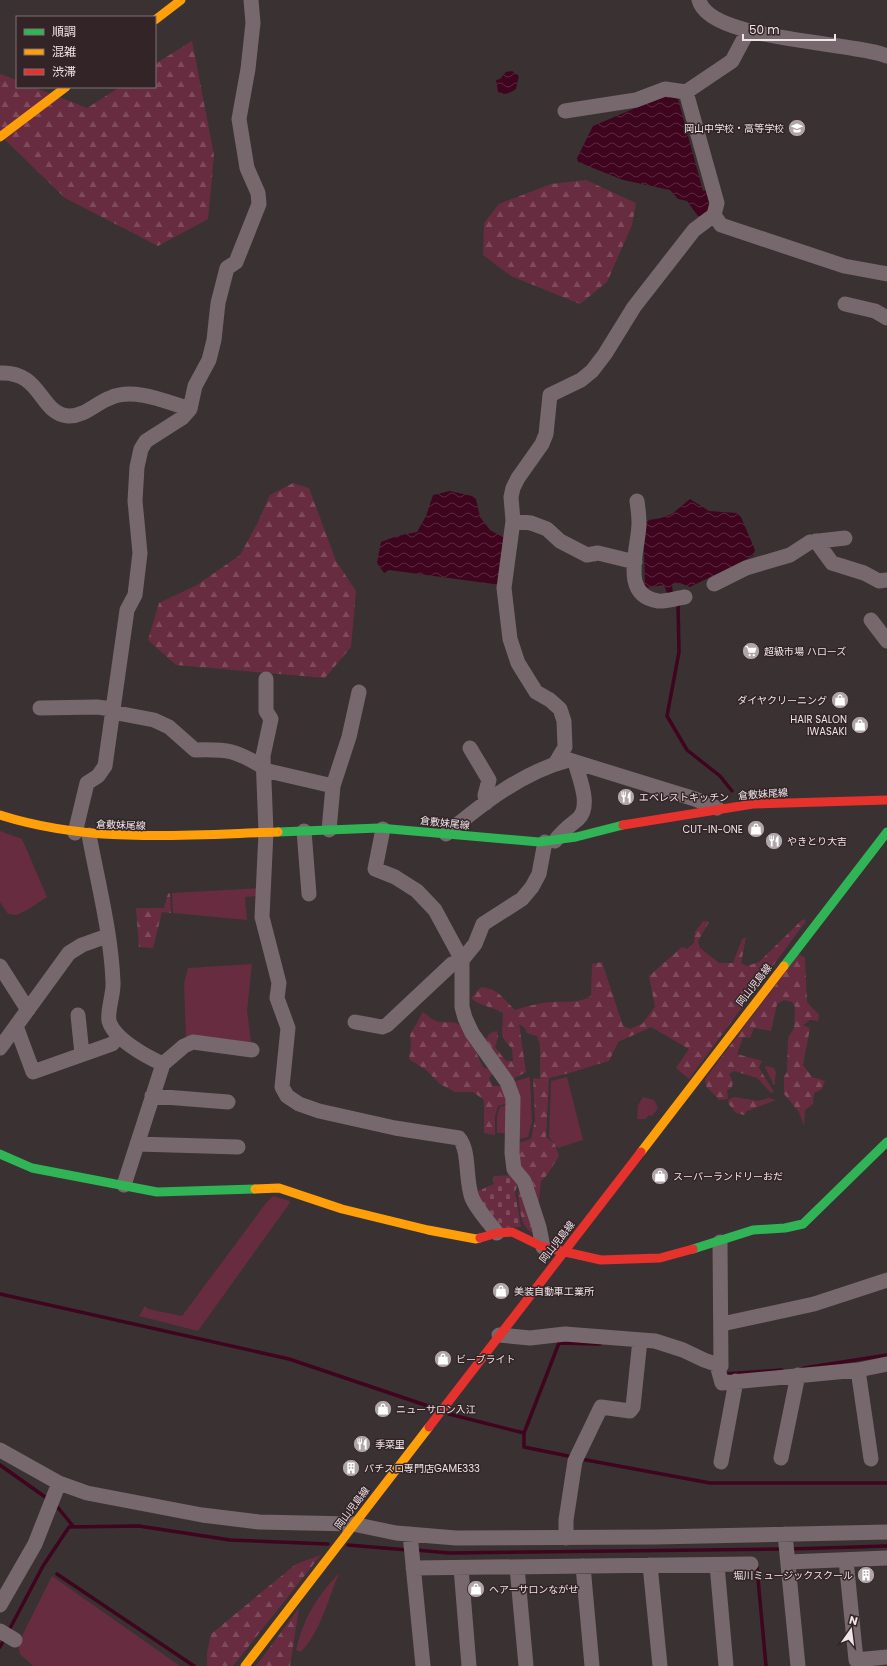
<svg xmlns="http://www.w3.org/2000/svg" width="887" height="1666" font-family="Poppins,'Noto Sans JP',sans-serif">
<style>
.grass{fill:#682c40}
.forest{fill:url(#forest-firs)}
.cemetery{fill:url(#cemetery-stones)}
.water{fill:url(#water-waves)}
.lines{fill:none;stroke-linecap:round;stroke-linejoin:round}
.stream{stroke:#3f051e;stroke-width:3.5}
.street{stroke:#76686c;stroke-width:15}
.fast{stroke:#30b455;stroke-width:9}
.slow{stroke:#ff9f0a;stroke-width:9}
.jam{stroke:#e5322d;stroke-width:9}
.labels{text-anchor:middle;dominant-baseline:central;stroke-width:3;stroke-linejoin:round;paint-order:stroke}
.poi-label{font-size:10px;fill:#efe4e7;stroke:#332428;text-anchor:start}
.street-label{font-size:10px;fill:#efe4e7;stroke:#332428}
</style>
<defs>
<pattern id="forest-firs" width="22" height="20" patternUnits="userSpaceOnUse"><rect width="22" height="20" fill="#682c40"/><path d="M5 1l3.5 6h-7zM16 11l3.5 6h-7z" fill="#7e4a5c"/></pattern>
<pattern id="cemetery-stones" width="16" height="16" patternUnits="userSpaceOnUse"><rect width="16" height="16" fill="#682c40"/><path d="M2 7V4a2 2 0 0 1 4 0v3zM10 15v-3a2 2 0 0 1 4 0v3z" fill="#7e4a5c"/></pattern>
<pattern id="water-waves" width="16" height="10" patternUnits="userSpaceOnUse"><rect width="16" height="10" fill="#3f051e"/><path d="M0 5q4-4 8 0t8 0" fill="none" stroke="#5b293f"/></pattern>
</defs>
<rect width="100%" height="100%" fill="#3a3133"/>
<path class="grass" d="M 0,831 L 22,839 L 47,897 L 27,910 L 16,915 L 8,914 L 0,902 Z
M 259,888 L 259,896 L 245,897 L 247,920 L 173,913 L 172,893 Z
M 252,964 L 247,1011 L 252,1048 L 186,1040 L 184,983 L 188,968 Z
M 530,1077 L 532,1122 L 528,1137 L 515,1140 L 512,1082 Z
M 567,1077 L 583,1140 L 558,1148 L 549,1137 L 551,1081 Z
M 643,1097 L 654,1100 L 658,1108 L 652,1116 L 649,1115 L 646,1119 L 637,1119 L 638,1105 Z
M 511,1104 L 508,1133 L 497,1133 L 497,1116 L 500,1107 Z
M 273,1196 L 290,1201 L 289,1204 L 198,1331 L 139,1316 L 145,1306 L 148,1309 L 182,1316 L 266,1203 Z
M 339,1573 C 329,1598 320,1632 301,1652 L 296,1650 C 303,1619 317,1596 339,1573 Z
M 52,1576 L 180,1666 L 33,1666 L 20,1654 L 18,1644 Z"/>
<path class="forest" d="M 192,41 L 214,155 L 208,219 L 158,246 L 65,198 L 0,135 L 0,74 L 17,80 L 17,87 L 33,87 L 87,108 L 120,87 L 155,87 L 155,64 Z
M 586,180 L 636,203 L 632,225 L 607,282 L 580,304 L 511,276 L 483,255 L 484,223 L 499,204 L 551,184 Z
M 293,483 L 309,488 L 336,561 L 356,591 L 351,647 L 325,678 L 176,665 L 148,640 L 159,603 L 197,585 L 240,555 L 258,522 L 270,495 Z
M 168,893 L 170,894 L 171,913 L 162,912 L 153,948 L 139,947 L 136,908 L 164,908 Z
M 803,919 L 806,921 L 689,1079 L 676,1068 L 689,1049 L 651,1027 L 618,1042 L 609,1061 C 589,1066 570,1074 549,1078 L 546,1137 L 555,1144 L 559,1156 L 547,1175 L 541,1181 L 535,1233 C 519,1230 520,1206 518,1192 L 530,1182 L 519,1169 L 518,1143 L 531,1139 L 535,1120 L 533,1078 L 540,1079 L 540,1045 L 537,1036 L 527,1033 L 525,1028 L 519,1024 L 526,1072 L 511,1080 L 494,1072 L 489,1078 L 493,1086 L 504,1086 L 509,1103 L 498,1106 L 495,1116 L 495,1135 L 484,1133 L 484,1100 L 473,1092 L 455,1092 L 440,1084 L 426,1070 L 409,1059 L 411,1045 L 410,1035 L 423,1012 C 427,1015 431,1019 436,1021 C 444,1024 452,1020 460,1025 C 474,1035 475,1055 484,1068 L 490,1069 L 483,1043 L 490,1033 L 497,1031 L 498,1037 L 495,1047 L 506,1061 L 513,1061 L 512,1048 C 498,1037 503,1030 503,1013 C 493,1007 480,1006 471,998 L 481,987 C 498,988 504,1000 515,1010 C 527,1006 539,1003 552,1002 C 568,1001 576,1004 591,996 L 592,964 L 602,962 L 623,1026 L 630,1029 L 642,1024 L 655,1007 L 649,976 L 682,947 L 687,949 L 694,943 L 695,932 L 703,921 L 709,922 L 698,941 L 700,948 L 719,963 L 733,963 L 742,939 L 746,937 L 741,963 L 747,966 L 759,962 Z
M 799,954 L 805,958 L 807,1002 L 819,1015 L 818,1021 L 810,1020 L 803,1025 L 810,1028 L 803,1065 L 812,1077 L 825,1081 L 822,1089 L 814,1093 L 813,1104 L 805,1110 L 804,1126 L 799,1112 L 784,1094 L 784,1077 L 787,1072 L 788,1038 L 794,1028 L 795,1007 L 792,1002 L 784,1000 L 777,1004 L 771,1031 L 754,1028 L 750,1038 L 743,1037 L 737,1054 L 762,1061 L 759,1068 L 774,1092 L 771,1093 L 757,1078 L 734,1071 L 729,1074 L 733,1082 L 732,1087 L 727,1090 L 728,1099 L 719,1100 L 706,1086 L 705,1079 Z
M 767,1066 L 774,1068 L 776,1073 L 774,1085 L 765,1067 Z
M 735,1097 L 758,1101 L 769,1098 L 776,1100 L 747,1111 L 744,1115 L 736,1113 L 728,1103 L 729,1099 Z
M 321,1555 L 233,1666 L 207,1666 L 207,1653 L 211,1634 L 296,1564 Z
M 299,1608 L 290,1666 L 256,1666 Z"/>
<path class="cemetery" d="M 515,1175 L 518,1184 L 515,1192 L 521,1227 L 500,1228 L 486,1211 L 476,1192 L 494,1184 L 493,1176 Z"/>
<path class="water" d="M 512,71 L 519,76 L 516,89 C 510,93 505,96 498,92 L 496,80 L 500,79 L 506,72 Z
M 666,95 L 678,99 L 703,191 L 707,190 L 712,204 L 710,214 L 700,219 L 687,201 L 678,199 L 670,190 L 623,180 L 578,162 L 577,158 L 593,126 Z
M 450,491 L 472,496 L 476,499 L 480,517 L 490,530 L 508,540 L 501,585 L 389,570 L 384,573 L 377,563 L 381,542 L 397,536 L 417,532 L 426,516 L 433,495 Z
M 690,499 L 709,511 L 737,513 L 741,517 L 755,550 L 753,556 L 690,587 L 680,583 L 672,584 L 673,594 L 668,596 L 664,585 L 645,588 L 644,548 L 647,522 L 649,520 L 661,518 L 672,514 Z"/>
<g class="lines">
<path class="stream" d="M 676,604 L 678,604 L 679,652 L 667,716 L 687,750 L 720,776 L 732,791
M 0,1294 L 289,1359 L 434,1408
M 804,1368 L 887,1355
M 724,1374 L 782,1370
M 449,1414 L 524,1433 L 524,1447 L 573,1457
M 524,1433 L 559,1343 L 600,1344
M 581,1459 L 710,1483 L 887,1483
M 0,1465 L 48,1499
M 55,1504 L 73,1526
M 348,1545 L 408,1550
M 790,1549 L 887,1546
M 416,1550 L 449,1553 L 782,1549
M 757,1568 L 766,1666
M 57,1574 L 194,1666
M 8,1632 L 43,1566 L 69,1527 L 139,1526 L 230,1540 L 328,1544
M 0,1647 L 5,1638"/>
<path class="street" d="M 699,0 C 709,41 850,41 887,56
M 748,31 L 732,61 L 686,92 L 717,203 L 714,215 L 721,225 L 844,266 L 887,274
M 565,111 L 636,100 L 665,89 L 686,92
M 845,304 L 875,311 L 887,318
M 0,373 C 42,371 39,413 68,416 C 84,417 96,403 110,398 C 134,387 166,402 190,409
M 637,501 C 638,508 639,516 639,523 C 639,548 619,595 658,601 C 665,602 677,598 685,597
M 513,521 L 531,523 L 547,529 L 560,541 L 587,555 L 598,553 L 635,562
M 816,541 L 832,563 L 864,573 L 879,581 L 887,580
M 714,584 L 746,568 L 790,555 L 810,542 L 845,538
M 871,620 L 887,641
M 266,679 L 266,711 L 271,719 L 263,756 L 266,832 L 262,917 L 279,983 L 277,998 L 288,1028 L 282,1087 L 287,1096 L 299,1104 L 319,1111 L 395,1128 L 459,1138 C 470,1151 465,1180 472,1198 C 477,1210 489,1222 497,1233
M 40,708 L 97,707 L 112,709
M 112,712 L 154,720 L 169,727 L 195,750 C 228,749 235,750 263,767
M 470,748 L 489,780 L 485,795 L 486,803
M 555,764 L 565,747 L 564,721 L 560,709 L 550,700 L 536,692 L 518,663 L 510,639 L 504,588 L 513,521 L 511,497 L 513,488 L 518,478 L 542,444 L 546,434 L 550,395 L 581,380 L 592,371 L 605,354 L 634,307 L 694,230 L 714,215
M 264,770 L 333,786
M 383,829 L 375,869 L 395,877 L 417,891 L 435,910 L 462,960 L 462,1007 L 465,1018 L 472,1033 L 507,1082 L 513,1098 L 512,1153 L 514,1169 L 524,1181 L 539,1227 L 543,1247
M 329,830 L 333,786 L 349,737 L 359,692
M 304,831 L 309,894
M 75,833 L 87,783 L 98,776 L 105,766 L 127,610 L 135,595 L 140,553 L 135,501 L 137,467 L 141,449 L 146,441 L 182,418 L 190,409 L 195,386 L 209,360 L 214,340 L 218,303 L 227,268 L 236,262 L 259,204 L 258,193 L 247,168 L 239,119 L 248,69 L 253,23 L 251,0
M 446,834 C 482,804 522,772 569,760 L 695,799 L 717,808
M 89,835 C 98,883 111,933 113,982 C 114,993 107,1011 109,1021 C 114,1039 147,1057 163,1064 L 124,1185
M 555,841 C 562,831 569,826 578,819 C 592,806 579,778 575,762
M 0,966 L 28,1010
M 78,1015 L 82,1054
M 355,1022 L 382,1027 L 387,1025 L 452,964 L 462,960 L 475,944 L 483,924 L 522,899 L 532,887 L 539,874 L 545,842
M 16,1026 L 33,1072 L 112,1044 L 119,1036
M 0,1048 L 69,953 L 82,945 L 107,936
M 163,1064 L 184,1046 L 193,1042 L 252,1050
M 152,1096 L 228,1102
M 137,1144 L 238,1147
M 722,1324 L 814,1304 L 887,1280
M 499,1335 L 530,1338 L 565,1334 L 655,1341 L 683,1350 L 704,1360 L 721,1366 L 720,1242
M 717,1365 L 722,1383 L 858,1370 L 887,1364
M 858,1370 L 871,1459
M 0,1450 L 59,1483 L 87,1493 L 202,1515 L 259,1522 L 353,1524 L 396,1533 L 456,1538 L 655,1537 L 887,1532
M 781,1458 L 798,1375
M 721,1462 L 736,1381
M 410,1534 L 423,1666
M 785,1534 L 798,1666
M 566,1538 L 566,1520 L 575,1461 L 601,1407 L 630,1411 L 633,1407 L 640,1340
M 846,1560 L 856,1660 L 887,1657
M 788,1562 L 887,1558
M 650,1565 L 660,1666
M 717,1565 L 726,1666
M 583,1566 L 592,1666
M 517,1567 L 526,1666
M 413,1568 L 751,1564
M 461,1568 L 469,1666
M 0,1605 L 35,1544 L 59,1483
M 0,1631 L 15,1640"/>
<path class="fast" d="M 278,832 L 379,828 L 539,842 L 576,837 L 623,825
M 784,966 L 887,832
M 0,1154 L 32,1168 L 157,1192 L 255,1189
M 693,1249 L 753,1230 L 785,1228 L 803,1224 L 887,1142"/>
<path class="slow" d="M 155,20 L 181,0
M 0,137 L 66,87
M 0,815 C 91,844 184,835 278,832
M 641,1152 L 784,966
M 255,1189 L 279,1188 L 342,1209 L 428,1230 L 476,1239 L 480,1238
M 245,1666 L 429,1427"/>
<path class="jam" d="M 623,825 L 753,804 L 887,800
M 480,1238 L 497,1233 L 512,1232 L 543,1247 L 601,1260 L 660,1258 L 693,1249
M 429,1427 L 641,1152"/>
</g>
<defs>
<symbol id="school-disc" viewBox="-11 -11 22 22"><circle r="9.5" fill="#b0a5a8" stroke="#332428"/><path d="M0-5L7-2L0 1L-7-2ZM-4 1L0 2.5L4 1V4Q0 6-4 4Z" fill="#fff"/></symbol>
<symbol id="supermarket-disc" viewBox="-11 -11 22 22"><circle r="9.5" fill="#b0a5a8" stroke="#332428"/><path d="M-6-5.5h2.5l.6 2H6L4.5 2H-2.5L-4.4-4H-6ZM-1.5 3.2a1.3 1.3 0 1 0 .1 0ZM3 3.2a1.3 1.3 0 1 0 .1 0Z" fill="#fff"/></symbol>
<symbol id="shop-disc" viewBox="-11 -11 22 22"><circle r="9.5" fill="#b0a5a8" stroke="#332428"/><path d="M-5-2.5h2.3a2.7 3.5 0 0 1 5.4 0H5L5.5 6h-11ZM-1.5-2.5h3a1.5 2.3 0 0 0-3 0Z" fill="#fff"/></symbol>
<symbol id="restaurant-disc" viewBox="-11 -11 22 22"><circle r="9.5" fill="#b0a5a8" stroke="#332428"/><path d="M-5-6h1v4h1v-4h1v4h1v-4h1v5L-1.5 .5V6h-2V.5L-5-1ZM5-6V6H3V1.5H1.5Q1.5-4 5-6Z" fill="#fff"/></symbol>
<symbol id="building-disc" viewBox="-11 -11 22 22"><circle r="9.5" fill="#b0a5a8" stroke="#332428"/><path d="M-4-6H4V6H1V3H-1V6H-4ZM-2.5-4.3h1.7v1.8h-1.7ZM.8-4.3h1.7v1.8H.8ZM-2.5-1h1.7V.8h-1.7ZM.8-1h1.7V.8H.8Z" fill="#fff"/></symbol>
</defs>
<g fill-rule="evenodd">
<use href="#school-disc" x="787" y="118" width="20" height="20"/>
<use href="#supermarket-disc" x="741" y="641" width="20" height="20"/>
<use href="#shop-disc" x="830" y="690" width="20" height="20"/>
<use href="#shop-disc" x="850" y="715" width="20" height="20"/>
<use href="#restaurant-disc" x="616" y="787" width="20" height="20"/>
<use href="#shop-disc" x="746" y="819" width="20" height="20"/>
<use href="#restaurant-disc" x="764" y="831" width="20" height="20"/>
<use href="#shop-disc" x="650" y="1166" width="20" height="20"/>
<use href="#shop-disc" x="491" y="1281" width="20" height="20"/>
<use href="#shop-disc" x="433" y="1349" width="20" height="20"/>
<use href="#shop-disc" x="373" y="1399" width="20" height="20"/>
<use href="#restaurant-disc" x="352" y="1434" width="20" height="20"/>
<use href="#building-disc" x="341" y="1458" width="20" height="20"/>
<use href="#building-disc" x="856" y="1565" width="20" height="20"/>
<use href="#shop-disc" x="466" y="1579" width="20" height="20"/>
</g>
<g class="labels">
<g class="poi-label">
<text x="784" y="128" text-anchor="end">岡山中学校・高等学校</text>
<text x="764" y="651">超級市場 ハローズ</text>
<text x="827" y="700" text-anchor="end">ダイヤクリーニング</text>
<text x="847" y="719" text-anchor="end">HAIR SALON<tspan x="847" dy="12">IWASAKI</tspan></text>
<text x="639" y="797">エベレストキッチン</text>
<text x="743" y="829" text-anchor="end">CUT-IN-ONE</text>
<text x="787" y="841">やきとり大吉</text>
<text x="673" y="1176">スーパーランドリーおだ</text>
<text x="514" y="1291">美装自動車工業所</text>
<text x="456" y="1359">ビーブライト</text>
<text x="396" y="1409">ニューサロン入江</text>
<text x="375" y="1444">季菜里</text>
<text x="364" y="1468">パチスロ専門店GAME333</text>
<text x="853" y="1575" text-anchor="end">堀川ミュージックスクール</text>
<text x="489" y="1589">ヘアーサロンながせ</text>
</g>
<g class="street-label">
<text transform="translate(763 794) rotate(-4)">倉敷妹尾線</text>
<text transform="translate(445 823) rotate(6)">倉敷妹尾線</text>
<text transform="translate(121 825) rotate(2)">倉敷妹尾線</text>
<text transform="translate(754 985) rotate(-52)">岡山児島線</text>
<text transform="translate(557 1242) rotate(-52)">岡山児島線</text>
<text transform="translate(352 1508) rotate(-53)">岡山児島線</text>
</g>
</g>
<rect x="16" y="16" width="140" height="72" fill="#332428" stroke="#7e7174"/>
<rect x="24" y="29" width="20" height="6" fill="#30b455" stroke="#7e7174"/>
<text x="52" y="36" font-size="12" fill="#efe4e7">順調</text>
<rect x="24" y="49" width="20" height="6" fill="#ff9f0a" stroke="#7e7174"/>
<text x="52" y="56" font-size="12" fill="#efe4e7">混雑</text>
<rect x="24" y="69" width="20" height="6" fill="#e5322d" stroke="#7e7174"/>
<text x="52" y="76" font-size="12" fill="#efe4e7">渋滞</text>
<g transform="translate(851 1630) rotate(14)" stroke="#332428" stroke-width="3" paint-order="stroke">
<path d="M0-3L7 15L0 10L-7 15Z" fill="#efe4e7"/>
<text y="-6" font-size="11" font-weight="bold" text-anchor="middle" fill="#efe4e7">N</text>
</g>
<path d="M743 34v6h92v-6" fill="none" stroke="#efe4e7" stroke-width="2"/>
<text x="749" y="34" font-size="12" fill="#efe4e7" stroke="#332428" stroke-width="3" paint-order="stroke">50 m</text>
</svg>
